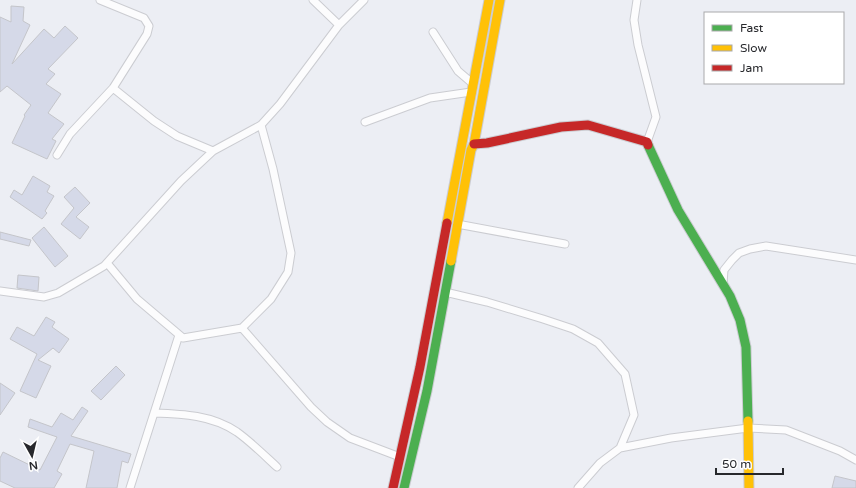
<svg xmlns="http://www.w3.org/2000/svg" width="856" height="488" font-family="'Varela Round',sans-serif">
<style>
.building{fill:#d5d9e8;stroke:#c4c5ca}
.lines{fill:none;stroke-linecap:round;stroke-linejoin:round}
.street-casing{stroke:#cbccd1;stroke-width:9}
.fast-casing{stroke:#cbccd1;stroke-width:11}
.slow-casing{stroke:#cbccd1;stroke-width:11}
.jam-casing{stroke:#cbccd1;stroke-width:11}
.street{stroke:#fcfcfd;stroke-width:7}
.fast{stroke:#4caf50;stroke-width:9}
.slow{stroke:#ffc107;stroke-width:9}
.jam{stroke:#c62828;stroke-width:9}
</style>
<rect width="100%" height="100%" fill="#eceef4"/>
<path class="building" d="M 11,6 L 24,7 L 23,21 L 30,25 L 12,64 L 44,29 L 54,38 L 65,26 L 78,38 L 48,69 L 55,74 L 46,84 L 61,94 L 48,113 L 64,124 L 52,139 L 56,141 L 47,159 L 12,143 L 25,116 L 24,115 L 31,105 L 7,86 L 0,92 L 0,17 L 11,22 Z
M 33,176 L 50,186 L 47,192 L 54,196 L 45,211 L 47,213 L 42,219 L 10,197 L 14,190 L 22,195 Z
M 75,187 L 90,203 L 76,217 L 89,227 L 80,239 L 61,224 L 74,208 L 64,197 Z
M 44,227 L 68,256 L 55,267 L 32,238 Z
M 0,232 L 31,240 L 29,246 L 0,239 Z
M 18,275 L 39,277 L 38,291 L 17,288 Z
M 46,317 L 55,322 L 52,327 L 69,339 L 59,353 L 53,348 L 38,360 L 51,366 L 36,398 L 20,391 L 37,354 L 10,339 L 17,327 L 34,336 Z
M 116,366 L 125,375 L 101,400 L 91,391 Z
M 0,383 L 15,393 L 0,415 Z
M 82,407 L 88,411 L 71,436 L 131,454 L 128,463 L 122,461 L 117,488 L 86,488 L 94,451 L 70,444 L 57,471 L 62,474 L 54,488 L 15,488 L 0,481 L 0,458 L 3,452 L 40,470 L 57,437 L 28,427 L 30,419 L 52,427 L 61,413 L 73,420 Z
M 835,476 L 856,481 L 856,488 L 832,488 Z"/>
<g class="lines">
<defs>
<path id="street" d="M 313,0 L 339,25
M 637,0 L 634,20 L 638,45 L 656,117 L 647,142
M 433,32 L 458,71 L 472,83
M 113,88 L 154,121 L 177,136 L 213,151
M 365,122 L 430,98 L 471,92
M 57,155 L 70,134 L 113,88 L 147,34 L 149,26 L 144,18 L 100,0
M 457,224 L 565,244
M 107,263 L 137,299 L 183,338 L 242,328 L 271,299 L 288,272 L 291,253 L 273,169 L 261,125
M 723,284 L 724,270 L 732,260 L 739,253 L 750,249 L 766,246 L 856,260
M 0,291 L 44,297 L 58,293 L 104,266 L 181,181 L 213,151 L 261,125 L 280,104 L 339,25 L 364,0
M 445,292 L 487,302 L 543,319 L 573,329 L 598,343 L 625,374 L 634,415 L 620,448
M 242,328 L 311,407 L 327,422 L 350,438 L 400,457
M 154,413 C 183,414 212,415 237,432 C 251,442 264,455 277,467
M 130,488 L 179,335
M 578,488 L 600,463 L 620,448 L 671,438 L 748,428 L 786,430 L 840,451 L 856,460"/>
<path id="fast" d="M 648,145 L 678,210 L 730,296 L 740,320 L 746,347 L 748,421
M 404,488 L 427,391 L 451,261"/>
<path id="slow" d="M 447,223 L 489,0
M 451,261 L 471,150 L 474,144 L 500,0
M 748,421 L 749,488"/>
<path id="jam" d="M 474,144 L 487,143 L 561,127 L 588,125 L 647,142 L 648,145
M 393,488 L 420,367 L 447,223"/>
</defs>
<use href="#street" class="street-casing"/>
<use href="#fast" class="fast-casing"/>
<use href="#slow" class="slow-casing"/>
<use href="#jam" class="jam-casing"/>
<use href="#street" class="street"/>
<use href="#fast" class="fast"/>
<use href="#slow" class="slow"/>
<use href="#jam" class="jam"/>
</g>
<rect x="704" y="12" width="140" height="72" fill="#ffffff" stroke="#a9a9ab"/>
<rect x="712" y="25" width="20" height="6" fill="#4caf50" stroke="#a9a9ab"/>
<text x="740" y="32" font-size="12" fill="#27282c">Fast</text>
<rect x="712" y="45" width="20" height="6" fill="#ffc107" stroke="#a9a9ab"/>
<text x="740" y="52" font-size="12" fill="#27282c">Slow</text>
<rect x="712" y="65" width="20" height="6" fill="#c62828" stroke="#a9a9ab"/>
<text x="740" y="72" font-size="12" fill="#27282c">Jam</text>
<g transform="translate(32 456) rotate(172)" stroke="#ffffff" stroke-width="3" paint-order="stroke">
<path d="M0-3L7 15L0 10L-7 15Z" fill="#27282c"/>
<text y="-6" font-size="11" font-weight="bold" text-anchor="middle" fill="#27282c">N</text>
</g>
<path d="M716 468v6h67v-6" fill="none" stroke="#27282c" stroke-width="2"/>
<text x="722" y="468" font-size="12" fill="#27282c" stroke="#ffffff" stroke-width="3" paint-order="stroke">50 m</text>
</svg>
